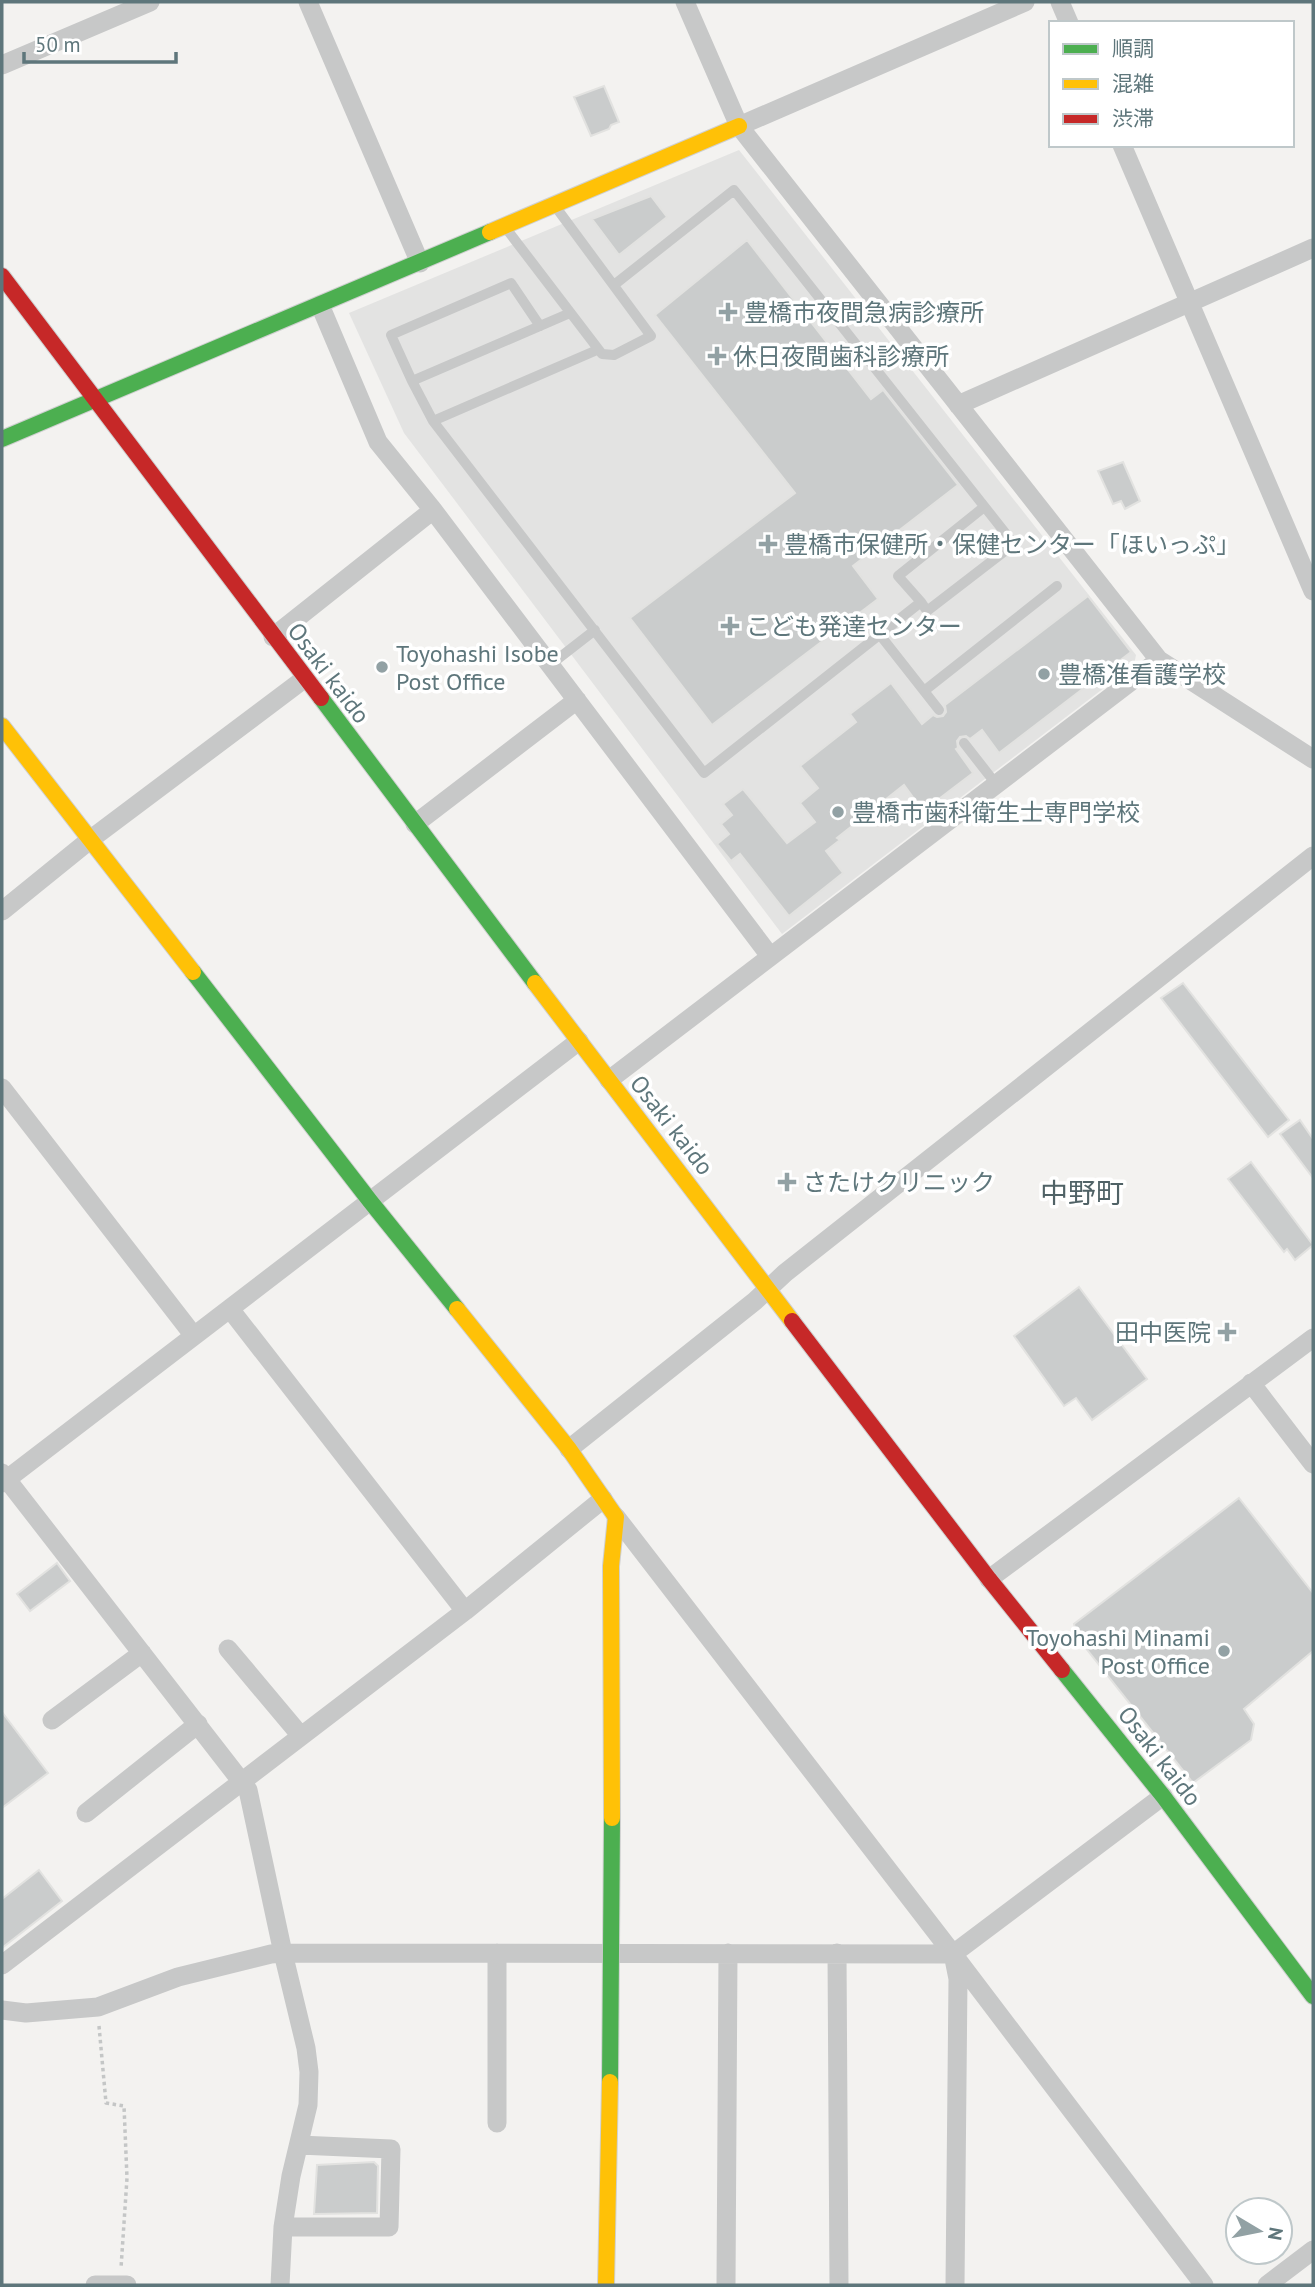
<svg xmlns="http://www.w3.org/2000/svg" width="1315" height="2287" font-family="'PT Sans','Noto Sans JP',sans-serif">
<style>
.built{fill:#e3e3e2}
.building{fill:#cacccc;stroke:#e2e2e0;stroke-width:2}
.lines{fill:none;stroke-linecap:round;stroke-linejoin:round}
.fast-casing{stroke:#cfd0d0;stroke-width:18}
.slow-casing{stroke:#cfd0d0;stroke-width:18}
.jam-casing{stroke:#cfd0d0;stroke-width:18}
.path{stroke:#c4c6c6;stroke-width:3.5;stroke-dasharray:3.5 3.5;stroke-linecap:butt}
.lane{stroke:#c7c8c8;stroke-width:10}
.street{stroke:#c7c8c8;stroke-width:19}
.fast{stroke:#4caf50;stroke-width:16}
.slow{stroke:#ffc107;stroke-width:16}
.jam{stroke:#c62828;stroke-width:16}
.poi-dot{fill:#92a1a4;stroke:#fff;stroke-width:2.5}
.labels{text-anchor:middle;dominant-baseline:central;stroke-width:7;stroke-linejoin:round;paint-order:stroke}
.poi-label{font-size:24px;fill:#5e767b;stroke:#fff;text-anchor:start}
.street-label{font-size:24px;fill:#5e767b;stroke:#fff}
.quarter-label{font-size:28px;fill:#506266;stroke:#fff}
</style>
<rect width="100%" height="100%" fill="#f3f2f0"/>
<path class="built" d="M 739,150 L 1136,655 L 1134,665 L 782,934 L 404,433 L 349,313 Z"/>
<path class="building" d="M 604,86 L 619,122 L 611,125 L 609,129 L 591,136 L 574,97 Z
M 651,196 L 667,217 L 619,255 L 592,219 Z
M 747,240 L 871,399 L 883,390 L 958,485 L 853,566 L 878,599 L 712,725 L 630,618 L 795,493 L 655,315 Z
M 1123,462 L 1140,501 L 1125,509 L 1121,501 L 1113,504 L 1098,471 Z
M 1088,596 L 1131,652 L 999,753 L 982,730 L 970,739 L 966,736 L 960,737 L 957,741 L 958,748 L 956,749 L 973,773 L 923,811 L 904,785 L 837,838 L 840,840 L 826,851 L 843,873 L 789,916 L 740,854 L 731,861 L 717,844 L 729,834 L 721,824 L 732,815 L 723,804 L 743,789 L 787,843 L 815,822 L 800,803 L 818,788 L 800,766 L 856,722 L 850,714 L 891,683 L 922,724 L 933,715 L 937,717 L 943,716 L 946,712 L 945,705 Z
M 1183,983 L 1289,1120 L 1268,1137 L 1161,998 Z
M 1300,1120 L 1313,1139 L 1313,1178 L 1280,1134 Z
M 1251,1162 L 1313,1245 L 1295,1260 L 1287,1249 L 1284,1252 L 1228,1179 Z
M 1079,1287 L 1147,1379 L 1092,1420 L 1076,1398 L 1064,1406 L 1014,1336 Z
M 1239,1498 L 1313,1593 L 1313,1651 L 1244,1709 L 1254,1724 L 1251,1740 L 1193,1783 L 1077,1637 L 1074,1624 Z
M 57,1563 L 70,1581 L 30,1611 L 17,1594 Z
M 2,1712 L 48,1773 L 2,1808 Z
M 39,1870 L 62,1901 L 2,1948 L 2,1899 Z
M 374,2162 L 378,2166 L 377,2213 L 314,2214 L 317,2165 Z"/>
<g class="lines">
<defs>
<path id="fast" d="M 2,439 L 490,232
M 321,698 L 535,983
M 193,972 L 370,1201 L 457,1309
M 1062,1670 L 1163,1796 L 1313,1996
M 610,2082 L 612,1818"/>
<path id="slow" d="M 490,232 L 739,126
M 2,726 L 193,972
M 535,983 L 792,1321
M 457,1309 L 569,1449 L 616,1517 L 611,1566 L 612,1818
M 606,2285 L 610,2082"/>
<path id="jam" d="M 2,276 L 321,698
M 792,1321 L 989,1579 L 1062,1670"/>
</defs>
<use href="#fast" class="fast-casing"/>
<use href="#slow" class="slow-casing"/>
<use href="#jam" class="jam-casing"/>
<path class="path" d="M 99,2026 L 106,2103 L 124,2106 L 127,2178 L 121,2268"/>
<path class="lane" d="M 505,227 L 602,354 L 614,355 L 651,336 L 555,206
M 597,350 L 433,421 L 704,773 L 921,602 L 927,611 L 1014,544 L 734,190 L 614,285
M 412,381 L 391,335 L 511,283 L 540,326
M 433,421 L 412,381 L 570,313
M 921,602 L 898,576 L 984,507
M 880,635 L 939,710
M 550,665 L 595,630
M 924,691 L 1057,586
M 964,743 L 996,784"/>
<path class="street" d="M 308,2 L 420,263
M 685,2 L 739,126 L 1159,660 L 1313,759
M 1060,2 L 1069,23
M 2,65 L 150,2
M 739,126 L 1025,2
M 1122,145 L 1313,591
M 320,305 L 378,442 L 433,510 L 770,956
M 958,405 L 1313,248
M 273,637 L 433,510
M 415,824 L 577,700
M 2,911 L 91,839 L 304,679
M 609,1080 L 1159,660
M 2,1088 L 194,1336
M 230,1309 L 465,1611
M 1251,1383 L 1313,1464
M 569,1449 L 755,1301 L 785,1273 L 1313,856
M 2,1473 L 248,1790 L 283,1953 L 306,2048 L 309,2072 L 308,2105 L 291,2176 L 283,2227 L 280,2285
M 2,1483 L 579,1041
M 616,1517 L 953,1954 L 1204,2285
M 989,1579 L 1313,1338
M 228,1649 L 301,1736
M 52,1720 L 142,1653
M 86,1813 L 198,1724
M 837,1953 L 839,2285
M 953,1954 L 1163,1796
M 2,1965 L 465,1611 L 603,1499
M 2,2010 L 26,2013 L 98,2007 L 178,1977 L 271,1954 L 283,1953 L 953,1954 L 958,1979 L 955,2285
M 497,2123 L 497,1953
M 283,2227 L 389,2227 L 391,2149 L 299,2145
M 95,2285 L 127,2285
M 726,2285 L 728,1953
M 1267,2285 L 1313,2250"/>
<use href="#fast" class="fast"/>
<use href="#slow" class="slow"/>
<use href="#jam" class="jam"/>
</g>
<g class="poi-dot">
<path d="M724.5 301.5h7v7h7v7h-7v7h-7v-7h-7v-7h7z"/>
<path d="M713.5 345.5h7v7h7v7h-7v7h-7v-7h-7v-7h7z"/>
<path d="M764.5 533.5h7v7h7v7h-7v7h-7v-7h-7v-7h7z"/>
<path d="M726.5 615.5h7v7h7v7h-7v7h-7v-7h-7v-7h7z"/>
<circle cx="382" cy="667" r="7"/>
<circle cx="1044" cy="674" r="7"/>
<circle cx="838" cy="812" r="7"/>
<path d="M783.5 1171.5h7v7h7v7h-7v7h-7v-7h-7v-7h7z"/>
<path d="M1223.5 1321.5h7v7h7v7h-7v7h-7v-7h-7v-7h7z"/>
<circle cx="1224" cy="1651" r="7"/>
</g>
<g class="labels">
<g class="poi-label">
<text x="744" y="312">豊橋市夜間急病診療所</text>
<text x="733" y="356">休日夜間歯科診療所</text>
<text x="784" y="544">豊橋市保健所・保健センター「ほいっぷ」</text>
<text x="746" y="626">こども発達センター</text>
<text x="396" y="653">Toyohashi Isobe<tspan x="396" dy="28">Post Office</tspan></text>
<text x="1058" y="674">豊橋准看護学校</text>
<text x="852" y="812">豊橋市歯科衛生士専門学校</text>
<text x="803" y="1182">さたけクリニック</text>
<text x="1211" y="1332" text-anchor="end">田中医院</text>
<text x="1210" y="1637" text-anchor="end">Toyohashi Minami<tspan x="1210" dy="28">Post Office</tspan></text>
</g>
<g class="street-label">
<text transform="translate(329 673) rotate(53)">Osaki kaido</text>
<text transform="translate(672 1125) rotate(52)">Osaki kaido</text>
<text transform="translate(1160 1756) rotate(52)">Osaki kaido</text>
</g>
<g class="quarter-label">
<text x="1082" y="1192">中野町</text>
</g>
</g>
<rect width="1315" height="2287" fill="none" stroke="#5e767b" stroke-width="7"/>
<rect x="1049" y="21" width="245" height="126" fill="#ffffff" stroke="#bfc8ca" stroke-width="2"/>
<rect x="1063" y="44" width="35" height="10" fill="#4caf50" stroke="#bfc8ca" stroke-width="2"/>
<text x="1112" y="56" font-size="21" fill="#5e767b">順調</text>
<rect x="1063" y="79" width="35" height="10" fill="#ffc107" stroke="#bfc8ca" stroke-width="2"/>
<text x="1112" y="91" font-size="21" fill="#5e767b">混雑</text>
<rect x="1063" y="114" width="35" height="10" fill="#c62828" stroke="#bfc8ca" stroke-width="2"/>
<text x="1112" y="126" font-size="21" fill="#5e767b">渋滞</text>
<g transform="translate(1259 2231) rotate(100)"><circle r="33" fill="#ffffff" stroke="#bfc8ca" stroke-width="2"/>
<path d="M0-5L12 26L0 18L-12 26Z" fill="#92a1a4"/>
<text y="-10" font-size="19" font-weight="bold" text-anchor="middle" fill="#5e767b">N</text>
</g>
<path d="M24 52v10h152v-10" fill="none" stroke="#5e767b" stroke-width="3.5"/>
<text x="35" y="52" font-size="21" fill="#5e767b" stroke="#ffffff" stroke-width="5" paint-order="stroke">50 m</text>
</svg>
